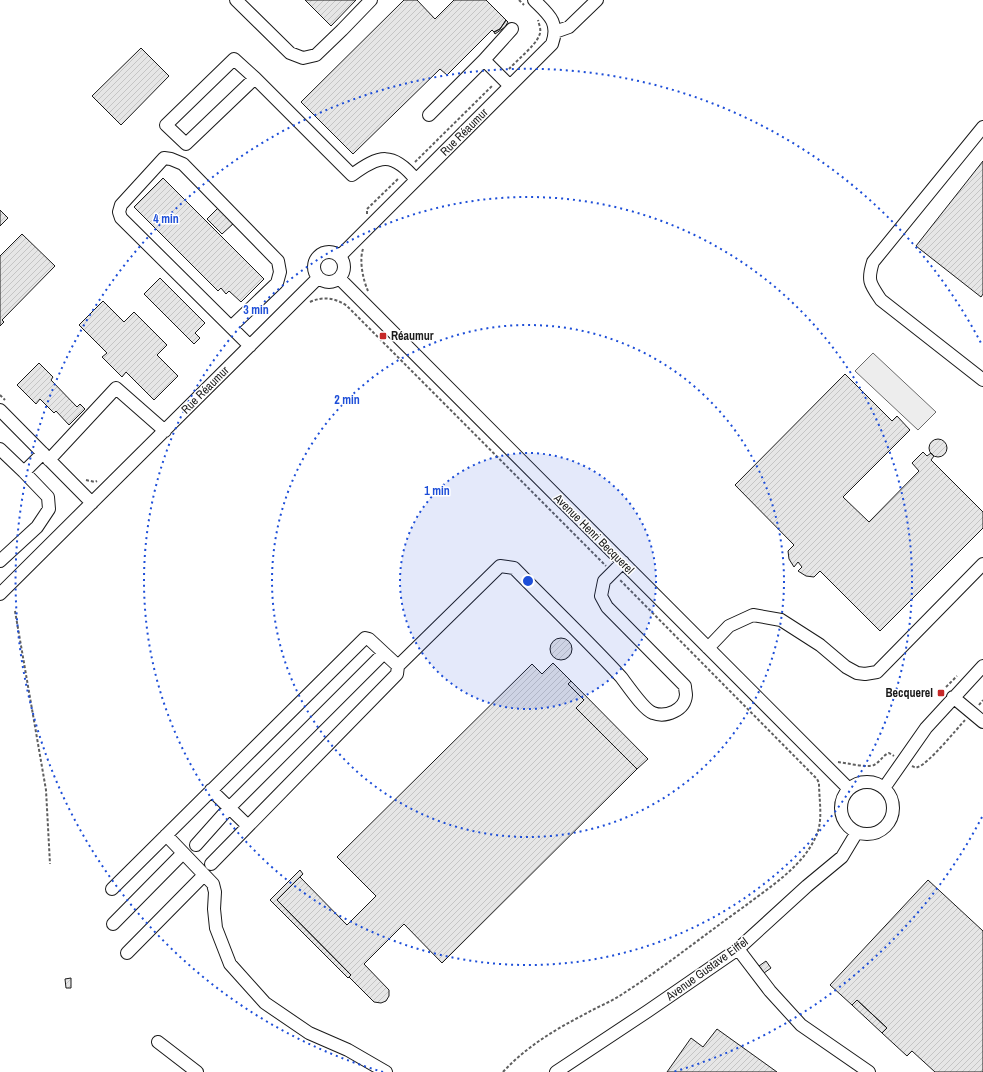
<svg xmlns="http://www.w3.org/2000/svg" width="983" height="1072" font-family="'Archivo Narrow',sans-serif">
<style>
.parking{fill:#ededed;stroke:#6a6a6a}
.building{fill:url(#building-hatch);stroke:#1a1a1a}
.lines{fill:none;stroke-linecap:round;stroke-linejoin:round}
.minor-casing{stroke:#1a1a1a;stroke-width:14}
.path{stroke:#5f5f5f;stroke-width:2;stroke-dasharray:3 2;stroke-linecap:butt}
.minor{stroke:#fff;stroke-width:12}
.ring{fill:none;stroke:#1d4ed8;stroke-width:2;stroke-dasharray:2 4}
.poi-dot{fill:#c62828;stroke:#fff;stroke-width:1.5}
.labels{text-anchor:middle;dominant-baseline:central;stroke-width:3;stroke-linejoin:round;paint-order:stroke}
.street-label{font-size:12px;fill:#1a1a1a;stroke:#fff}
.poi-label{font-size:12px;font-weight:bold;fill:#1a1a1a;stroke:#fff;text-anchor:start}
.centre{fill:#1d4ed8;stroke:#fff;stroke-width:2}
.ring-label{font-size:12px;text-anchor:middle;font-weight:bold;fill:#1d4ed8;stroke:#fff;stroke-width:3;stroke-linejoin:round;paint-order:stroke}
</style>
<defs>
<pattern id="building-hatch" width="6" height="6" patternUnits="userSpaceOnUse"><rect width="6" height="6" fill="#e6e6e6"/><path d="M-1 1l2-2M0 6l6-6M5 7l2-2" fill="none" stroke="#c5c5c5"/></pattern>
</defs>
<rect width="100%" height="100%" fill="#fff"/>
<path class="parking" d="M 873,353 L 936,412 L 918,430 L 855,371 Z"/>
<path class="building" d="M 305,0 L 356,0 L 331,26 Z
M 404,0 L 417,0 L 435,19 L 454,0 L 486,0 L 506,20 L 500,29 L 494,32 L 492,30 L 447,75 L 440,69 L 353,154 L 301,102 Z
M 506,20 L 508,22 L 505,27 L 495,34 L 494,32 L 500,29 Z
M 141,48 L 169,76 L 121,125 L 92,96 Z
M 983,161 L 983,294 L 981,297 L 916,246 Z
M 163,178 L 264,279 L 241,302 L 229,291 L 226,294 L 221,288 L 218,291 L 134,207 Z
M 219,207 L 234,223 L 222,234 L 207,219 Z
M 0,210 L 8,218 L 0,226 Z
M 22,234 L 55,266 L 2,320 L 4,322 L 0,326 L 0,256 Z
M 160,278 L 205,323 L 195,333 L 200,338 L 194,344 L 144,294 Z
M 103,301 L 124,322 L 134,312 L 167,345 L 157,355 L 178,376 L 154,400 L 126,372 L 122,377 L 102,357 L 107,353 L 79,325 Z
M 39,363 L 53,377 L 51,380 L 77,407 L 80,404 L 85,409 L 69,425 L 56,411 L 54,413 L 40,399 L 36,404 L 17,385 Z
M 845,374 L 892,421 L 897,416 L 910,430 L 843,497 L 869,522 L 919,471 L 912,463 L 923,452 L 927,456 L 931,453 L 934,456 L 931,460 L 983,512 L 983,528 L 880,631 L 820,571 L 814,577 L 806,576 L 798,571 L 802,567 L 798,562 L 794,567 L 789,559 L 788,551 L 794,545 L 735,485 Z
M929 448a9 9 0 1 1 18 0a9 9 0 1 1-18 0Z
M550 649a11 11 0 1 1 22 0a11 11 0 1 1-22 0Z
M 553,663 L 571,681 L 568,684 L 584,700 L 576,708 L 637,769 L 442,963 L 404,924 L 364,964 L 389,990 L 389,996 L 386,1001 L 381,1003 L 374,1002 L 349,977 L 351,975 L 277,900 L 300,877 L 347,925 L 376,896 L 337,857 L 532,664 L 542,674 Z
M 571,681 L 648,759 L 637,769 L 576,708 L 584,700 L 568,684 Z
M 300,870 L 303,874 L 277,900 L 351,975 L 348,978 L 270,900 Z
M 928,880 L 983,931 L 983,1072 L 935,1072 L 912,1051 L 907,1056 L 882,1033 L 887,1028 L 857,1000 L 852,1005 L 830,985 Z
M 766,961 L 771,968 L 764,973 L 759,966 Z
M 71,978 L 71,988 L 66,988 L 65,979 Z
M 857,1000 L 887,1028 L 882,1033 L 852,1005 Z
M 717,1029 L 777,1072 L 667,1072 L 691,1038 L 703,1047 Z"/>
<g class="lines">
<defs>
<path id="minor" d="M 236,0 L 290,53 L 303,58 L 316,55 L 342,30 L 371,0
M 555,32 L 569,27 L 597,0
M 255,78 L 186,144 L 166,125 L 234,59 L 255,78 L 352,175 C 379,155 393,151 416,180
M 510,86 L 484,60 L 512,29
M 429,115 L 484,60
M 983,127 L 873,262 C 867,281 870,284 881,300 L 983,380
M314 267a15 15 0 1 1 30 0a15 15 0 1 1-30 0Z
M 340,256 L 552,44 C 560,22 548,14 534,0
M 339,278 L 849,789
M 231,327 L 277,283 L 280,272 L 278,261 L 183,164 L 171,159 L 164,158 L 121,205 L 119,212 L 121,218 L 250,346
M 0,410 L 92,503
M 0,449 L 24,472 L 43,453
M 49,460 L 116,388 L 165,431
M 0,561 L 37,527 L 49,509 L 48,497 L 24,472
M 0,594 L 318,278
M 708,648 L 729,626 L 753,615 L 781,620 L 820,645 L 846,667 L 857,673 L 865,674 L 877,672 L 983,564
M 953,697 L 983,722
M841 808a26 26 0 1 1 52 0a26 26 0 1 1-52 0Z
M 884,788 L 926,728 L 983,666
M 211,790 L 248,826
M 166,835 L 213,884 L 215,892 L 214,909 L 216,928 L 230,964 L 265,1003 L 309,1033 L 348,1050 L 386,1072
M 196,845 L 229,808 L 384,653
M 211,864 L 397,674 L 398,666 L 500,566 L 514,568 C 549,604 587,640 621,677 C 628,686 644,710 653,713 C 666,718 685,710 686,695 C 686,693 685,689 685,686 L 607,607 L 601,596 L 604,581 L 623,562
M 112,889 L 365,638 L 369,639 L 398,666
M 113,924 L 183,853
M 738,949 L 770,991 L 801,1025 L 869,1072
M 127,953 L 204,875
M 158,1042 L 197,1072
M 556,1072 L 648,1011 L 738,949 L 807,886 L 842,857 L 857,832"/>
</defs>
<use href="#minor" class="minor-casing"/>
<path class="path" d="M 519,0 L 524,5
M 509,69 C 517,60 535,46 539,36 C 542,30 539,25 538,20
M 415,162 L 493,85
M 367,214 L 367,209 L 399,178
M 363,249 C 359,260 363,280 368,291
M 310,302 C 323,296 336,298 347,306 L 606,566
M 0,395 L 5,400
M 86,480 L 95,482 L 97,481
M 15,611 L 46,790 L 50,864
M 946,687 L 957,676
M 979,705 L 983,700
M 838,762 C 847,763 866,768 874,765 C 880,762 883,755 889,753 L 894,756
M 912,766 C 914,767 915,768 918,767 C 928,764 956,730 965,720
M 503,1072 C 527,1046 556,1029 587,1013 C 599,1006 613,1001 624,993 C 666,966 704,935 745,906 C 771,886 804,866 817,834 C 823,819 819,799 819,783 L 817,779 L 620,580"/>
<use href="#minor" class="minor"/>
</g>
<circle cx="528" cy="581" r="128" fill="#1d4ed8" fill-opacity=".12"/>
<g class="ring">
<circle cx="528" cy="581" r="128"/>
<circle cx="528" cy="581" r="256"/>
<circle cx="528" cy="581" r="384"/>
<path d="M982 817A512 512 0 0 1 673 1072M383 1072A512 512 0 1 1 982 345"/>
</g>
<g class="poi-dot">
<rect x="379" y="332" width="8" height="8" rx="2"/>
<rect x="937" y="689" width="8" height="8" rx="2"/>
</g>
<g class="labels">
<g class="street-label">
<text transform="translate(464 132) rotate(-45)">Rue Réaumur</text>
<text transform="translate(205 390) rotate(-45)">Rue Réaumur</text>
<text transform="translate(594 534) rotate(45)">Avenue Henri Becquerel</text>
<text transform="translate(707 969) rotate(-36)">Avenue Gustave Eiffel</text>
</g>
<g class="poi-label">
<text x="391" y="336">Réaumur</text>
<text x="933" y="693" text-anchor="end">Becquerel</text>
</g>
</g>
<circle cx="528" cy="581" r="6" class="centre"/>
<g class="ring-label">
<text x="166" y="223">4 min</text>
<text x="256" y="314">3 min</text>
<text x="347" y="404">2 min</text>
<text x="437" y="495">1 min</text>
</g>
</svg>
